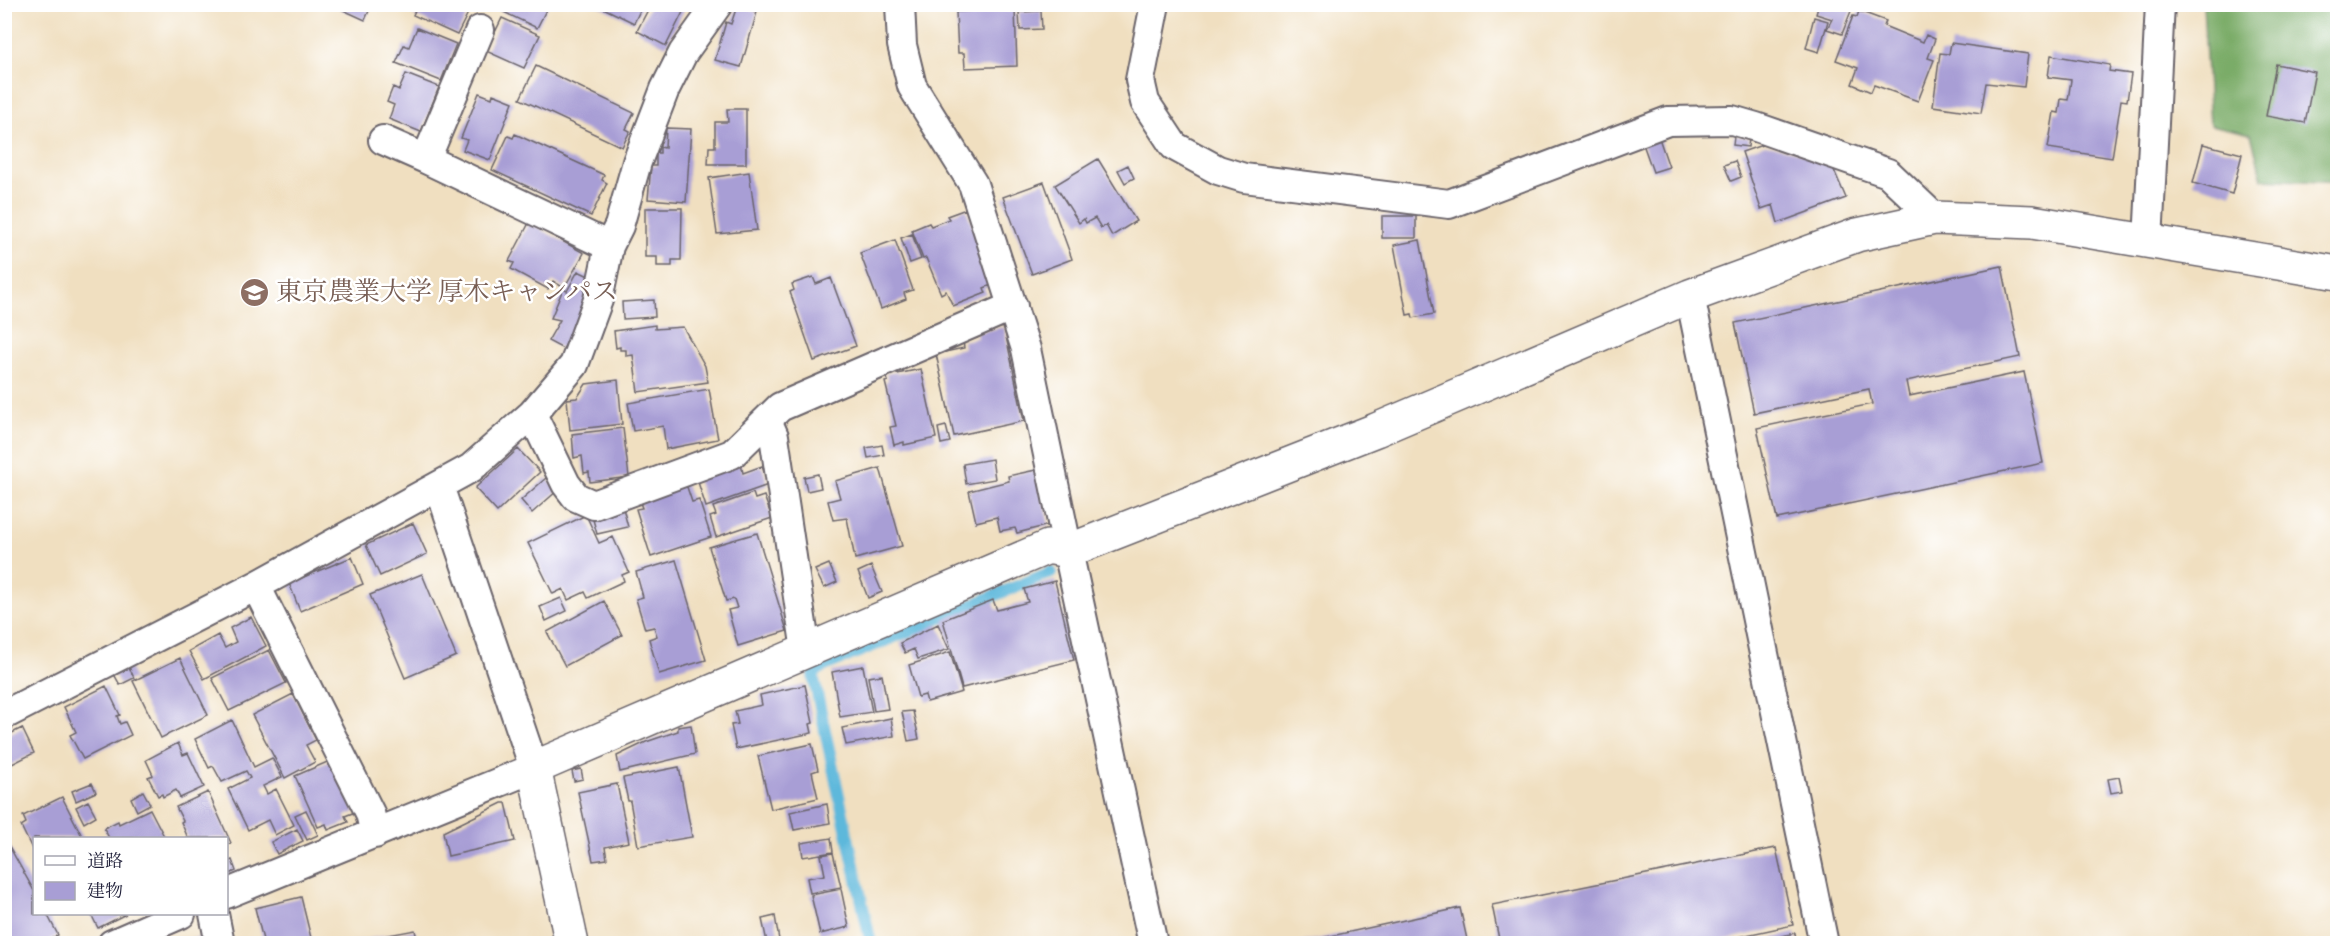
<svg xmlns="http://www.w3.org/2000/svg" width="2342" height="948" font-family="'IM FELL DW Pica','Noto Serif JP',serif">
<style>
.forest{fill:#7aac68;stroke:#4e6752;stroke-width:1.5}
.lines{fill:none;stroke-linecap:round;stroke-linejoin:round}
.stream{stroke:#5db8db;stroke-width:12}
.building{fill:#a89ed5}
.minor-casing{stroke:#6a646a;stroke-width:32}
.tertiary-casing{stroke:#6a646a;stroke-width:36}
.minor{stroke:#fff;stroke-width:28}
.tertiary{stroke:#fff;stroke-width:33}
.labels{text-anchor:middle;dominant-baseline:central;stroke-width:5;stroke-linejoin:round;paint-order:stroke}
.education-label{font-size:26px;fill:#785e54;stroke:#fff;text-anchor:start}
</style>
<rect width="100%" height="100%" fill="#fff"/>
<filter id="ink" filterUnits="userSpaceOnUse"><feTurbulence type="fractalNoise" baseFrequency=".0167" numOctaves="2"/><feDisplacementMap in="SourceGraphic" scale="12" xChannelSelector="R" yChannelSelector="G"/><feConvolveMatrix kernelMatrix="1 2 1 2 8 2 1 2 1" color-interpolation-filters="sRGB"/></filter>
<filter id="wash" filterUnits="userSpaceOnUse"><feTurbulence type="fractalNoise" baseFrequency=".008" numOctaves="4" result="noise"/><feDisplacementMap in="SourceGraphic" scale="24" xChannelSelector="R" yChannelSelector="G"/><feGaussianBlur stdDeviation="1.35" result="paint"/><feColorMatrix in="noise" values="0 0 0 0 0 0 0 0 0 0 0 0 0 0 0 0 0 1.4 0 .05"/><feComposite in="paint" operator="in"/></filter>
<g filter="url(#wash)">
<rect width="100%" height="100%" fill="#f0dfc0"/>
<path class="forest" d="M 2203,5 L 2337,5 L 2337,183 L 2262,179 L 2251,134 L 2210,125 Z"/>
<g class="lines">
<path class="stream" d="M 871,944 L 813,675 L 820,668 L 1051,572"/>
</g>
<g id="blocks">
<path class="building" d="M 330,4 L 372,4 L 365,20 Z
M 418,4 L 465,4 L 464,7 L 470,9 L 457,35 L 413,15 Z
M 487,4 L 549,4 L 537,28 Z
M 595,4 L 643,4 L 634,23 Z
M 651,4 L 683,4 L 686,6 L 666,46 L 637,31 Z
M 1819,4 L 1853,6 L 1842,34 L 1827,29 L 1832,19 L 1816,14 Z
M 737,6 L 757,12 L 741,67 L 715,60 L 726,22 L 731,24 Z
M 1015,9 L 1017,66 L 965,68 L 964,53 L 958,53 L 956,12 Z
M 1041,11 L 1042,29 L 1020,30 L 1019,12 Z
M 1859,11 L 1886,21 L 1884,26 L 1923,42 L 1926,35 L 1935,39 L 1928,58 L 1934,60 L 1918,101 L 1874,85 L 1871,92 L 1852,84 L 1858,68 L 1836,60 L 1853,16 L 1857,17 Z
M 1814,17 L 1828,21 L 1819,52 L 1806,48 Z
M 502,18 L 540,35 L 524,68 L 486,51 Z
M 417,28 L 456,44 L 441,81 L 396,63 L 404,45 L 409,47 Z
M 1951,43 L 2028,54 L 2024,87 L 1986,83 L 1981,113 L 1933,106 L 1940,53 L 1949,54 Z
M 2051,55 L 2110,65 L 2109,71 L 2131,74 L 2127,101 L 2121,100 L 2112,158 L 2048,148 L 2054,112 L 2059,113 L 2061,99 L 2068,100 L 2071,80 L 2048,77 Z
M 2276,64 L 2315,72 L 2305,123 L 2266,116 Z
M 536,66 L 634,113 L 626,129 L 630,131 L 622,147 L 520,99 Z
M 406,74 L 439,87 L 421,132 L 389,119 L 394,105 L 387,102 L 393,87 L 399,90 Z
M 479,93 L 492,98 L 493,94 L 513,102 L 490,160 L 463,150 L 467,140 L 461,138 Z
M 727,109 L 746,109 L 746,164 L 708,164 L 709,147 L 715,147 L 715,122 L 728,122 Z
M 666,128 L 691,129 L 686,202 L 648,199 L 651,166 L 656,166 L 656,153 L 660,153 L 660,147 L 665,148 Z
M 515,134 L 604,175 L 602,180 L 607,183 L 591,216 L 492,170 L 508,136 L 513,138 Z
M 1734,136 L 1749,138 L 1748,147 L 1733,145 Z
M 1659,138 L 1669,167 L 1653,172 L 1643,144 Z
M 1765,144 L 1830,161 L 1846,198 L 1778,223 L 1773,205 L 1761,209 L 1742,152 Z
M 2203,144 L 2242,154 L 2232,194 L 2193,183 Z
M 1098,159 L 1136,221 L 1112,236 L 1106,225 L 1101,228 L 1095,218 L 1086,223 L 1084,219 L 1079,223 L 1055,185 Z
M 1735,161 L 1741,177 L 1731,181 L 1724,165 Z
M 1128,165 L 1134,178 L 1125,183 L 1118,170 Z
M 749,172 L 757,230 L 717,234 L 709,178 Z
M 1044,182 L 1072,259 L 1032,274 L 1003,197 Z
M 645,208 L 682,208 L 681,260 L 672,260 L 672,266 L 657,266 L 657,257 L 645,257 Z
M 966,209 L 994,284 L 984,288 L 986,293 L 953,306 L 946,291 L 941,294 L 926,258 L 923,259 L 912,230 L 929,223 L 931,226 L 949,219 L 947,216 Z
M 1382,216 L 1416,216 L 1416,238 L 1382,238 Z
M 529,223 L 584,253 L 564,288 L 553,281 L 548,289 L 511,269 L 514,263 L 509,261 Z
M 912,234 L 921,259 L 910,263 L 901,238 Z
M 895,240 L 913,290 L 904,293 L 906,299 L 881,309 L 860,253 Z
M 1420,240 L 1434,314 L 1413,318 L 1412,314 L 1407,315 L 1394,245 Z
M 2002,266 L 2020,357 L 1906,381 L 1909,396 L 2024,372 L 2043,463 L 1777,519 L 1757,428 L 1872,404 L 1869,389 L 1754,413 L 1735,323 Z
M 578,271 L 593,278 L 585,309 L 563,349 L 548,341 L 560,320 L 551,318 L 563,289 L 567,291 Z
M 813,277 L 816,284 L 831,278 L 856,346 L 814,361 L 790,292 L 794,290 L 792,284 Z
M 654,300 L 655,317 L 623,319 L 622,302 Z
M 655,325 L 655,329 L 683,327 L 705,366 L 708,382 L 638,392 L 633,355 L 626,356 L 626,350 L 620,350 L 620,347 L 616,348 L 614,331 Z
M 1004,327 L 1024,421 L 954,436 L 936,354 L 964,348 L 963,341 L 977,338 L 976,333 Z
M 921,369 L 936,438 L 904,445 L 904,442 L 894,445 L 890,427 L 896,426 L 885,382 L 888,381 L 886,374 L 897,372 L 897,374 Z
M 618,380 L 622,424 L 570,430 L 567,399 L 577,398 L 586,384 Z
M 709,389 L 718,439 L 666,449 L 663,426 L 633,431 L 628,403 Z
M 946,426 L 950,442 L 941,444 L 938,428 Z
M 623,428 L 629,477 L 590,482 L 589,472 L 584,473 L 582,456 L 574,458 L 572,434 Z
M 882,445 L 884,455 L 868,458 L 866,448 Z
M 518,449 L 540,472 L 497,512 L 475,488 Z
M 992,459 L 995,479 L 966,484 L 963,464 Z
M 741,464 L 743,473 L 762,466 L 768,485 L 706,507 L 697,479 Z
M 880,468 L 902,546 L 855,559 L 847,518 L 833,520 L 828,501 L 840,498 L 835,481 Z
M 1036,470 L 1049,525 L 1017,533 L 1015,528 L 1000,531 L 997,517 L 976,522 L 969,491 L 1009,481 L 1008,476 Z
M 818,474 L 821,488 L 807,491 L 804,477 Z
M 546,478 L 558,490 L 532,513 L 521,500 Z
M 686,484 L 692,502 L 699,500 L 711,537 L 651,557 L 636,509 L 642,508 L 639,500 Z
M 753,493 L 755,499 L 764,496 L 772,518 L 716,537 L 710,517 L 716,515 L 713,507 Z
M 623,508 L 628,527 L 597,534 L 592,516 Z
M 586,515 L 599,543 L 613,537 L 629,572 L 622,575 L 624,581 L 588,598 L 585,592 L 568,600 L 563,589 L 553,594 L 528,543 Z
M 413,523 L 427,554 L 380,576 L 366,545 Z
M 757,533 L 787,631 L 738,646 L 728,610 L 737,608 L 734,599 L 726,601 L 709,547 Z
M 352,557 L 363,584 L 300,611 L 289,583 Z
M 676,560 L 706,660 L 659,674 L 649,639 L 657,636 L 654,627 L 645,629 L 636,599 L 643,597 L 636,572 Z
M 829,564 L 837,582 L 824,588 L 815,570 Z
M 871,566 L 882,592 L 868,598 L 858,572 Z
M 422,574 L 456,656 L 405,678 L 370,595 Z
M 1055,581 L 1074,660 L 962,688 L 943,620 L 993,600 L 997,610 L 1028,602 L 1024,589 Z
M 561,598 L 567,611 L 546,621 L 540,607 Z
M 604,601 L 622,635 L 565,666 L 547,632 Z
M 251,617 L 266,646 L 204,679 L 189,651 L 218,635 L 225,648 L 236,642 L 230,628 Z
M 938,624 L 949,649 L 918,659 L 914,649 L 905,653 L 900,643 Z
M 269,650 L 286,683 L 229,711 L 212,678 Z
M 950,652 L 962,692 L 927,702 L 925,695 L 918,697 L 909,665 Z
M 180,658 L 208,715 L 161,738 L 133,681 Z
M 863,666 L 872,712 L 840,717 L 832,672 Z
M 129,667 L 134,678 L 120,685 L 114,674 Z
M 882,675 L 888,709 L 874,711 L 868,677 Z
M 805,685 L 813,723 L 810,724 L 812,733 L 736,749 L 731,725 L 738,724 L 735,711 L 762,705 L 760,695 Z
M 106,686 L 120,715 L 117,716 L 120,724 L 125,722 L 131,735 L 83,759 L 70,735 L 76,732 L 64,707 Z
M 293,694 L 316,740 L 306,745 L 315,762 L 285,778 L 252,715 Z
M 913,711 L 919,739 L 908,741 L 902,712 Z
M 891,718 L 894,736 L 846,745 L 842,728 Z
M 232,720 L 254,767 L 272,758 L 282,777 L 263,786 L 267,794 L 276,789 L 294,825 L 275,835 L 268,820 L 248,830 L 228,789 L 250,778 L 246,771 L 222,782 L 213,766 L 209,768 L 195,739 Z
M 691,725 L 695,754 L 620,772 L 617,756 L 646,742 L 678,731 L 678,727 Z
M 22,728 L 34,753 L 4,768 L 4,737 Z
M 178,743 L 183,755 L 188,753 L 204,787 L 180,798 L 176,790 L 163,797 L 162,794 L 158,796 L 148,777 L 153,775 L 146,760 Z
M 812,744 L 818,770 L 812,772 L 818,798 L 771,809 L 758,756 Z
M 332,760 L 355,812 L 345,816 L 348,822 L 328,830 L 326,824 L 318,827 L 295,776 Z
M 679,767 L 692,837 L 638,846 L 630,801 L 628,801 L 623,778 Z
M 581,769 L 583,779 L 574,781 L 572,771 Z
M 2119,777 L 2122,791 L 2111,793 L 2108,779 Z
M 92,783 L 96,792 L 76,801 L 72,791 Z
M 617,784 L 629,842 L 605,847 L 607,859 L 593,861 L 578,792 Z
M 143,791 L 150,804 L 137,811 L 131,798 Z
M 208,792 L 231,843 L 226,845 L 226,838 L 188,838 L 181,822 L 183,821 L 176,807 Z
M 62,797 L 83,838 L 34,838 L 34,853 L 21,826 L 26,823 L 23,816 Z
M 88,801 L 96,816 L 84,823 L 76,807 Z
M 502,803 L 506,803 L 515,841 L 448,856 L 443,832 Z
M 827,804 L 830,823 L 794,830 L 790,812 Z
M 150,809 L 165,838 L 109,838 L 104,828 L 118,821 L 119,824 Z
M 306,810 L 318,835 L 307,840 L 295,815 Z
M 297,829 L 303,841 L 277,854 L 271,842 Z
M 4,837 L 34,891 L 34,914 L 47,914 L 58,935 L 43,944 L 4,942 Z
M 831,838 L 833,852 L 803,857 L 801,843 Z
M 1776,848 L 1793,925 L 1705,944 L 1500,944 L 1492,905 Z
M 833,853 L 841,887 L 810,893 L 807,878 L 825,875 L 821,855 Z
M 232,860 L 236,871 L 226,875 L 226,862 Z
M 841,889 L 849,927 L 820,934 L 811,895 Z
M 301,897 L 312,942 L 264,944 L 255,908 Z
M 1460,908 L 1468,944 L 1299,944 L 1299,943 Z
M 91,914 L 126,914 L 98,928 Z
M 775,916 L 779,940 L 767,942 L 762,919 Z
M 415,930 L 418,944 L 351,944 L 351,942 Z
M 1795,933 L 1797,944 L 1753,944 L 1753,943 Z
M 205,936 L 206,944 L 174,944 L 174,942 Z"/>
</g>
</g>
<g filter="url(#ink)">
<use href="#blocks" fill-opacity="0" stroke="#6a646a" stroke-width="1.5"/>
<g class="lines">
<defs>
<path id="minor" d="M 900,4 L 902,45 L 912,86 L 973,184 L 1026,349 L 1068,551 L 1153,944
M 1155,4 L 1140,80 L 1145,102 L 1174,146 L 1218,170 L 1244,178 L 1449,204 L 1668,121 L 1732,120 L 1756,127 L 1888,173 L 1935,218
M 480,30 L 426,159 L 609,246
M 383,140 L 426,159
M 2148,242 L 2160,4
M 1690,296 L 1824,944
M 532,414 L 566,484 L 576,497 L 594,505 L 732,454 L 780,407 L 1013,306
M 767,420 L 774,436 L 806,651
M 256,586 L 370,813 L 375,834
M 4,715 L 256,586 L 471,468 L 532,414 L 574,365 L 598,300 L 609,246 L 619,226 L 637,162 L 665,89 L 683,53 L 718,4
M 226,894 L 534,768 L 439,486
M 214,914 L 220,944
M 112,944 L 181,914"/>
<path id="tertiary" d="M 572,944 L 534,768 L 1048,547 L 1068,551 L 1376,430 L 1690,296 L 1857,235 L 1935,218 L 2032,222 L 2338,273"/>
</defs>
<use href="#minor" class="minor-casing"/>
<use href="#tertiary" class="tertiary-casing"/>
<use href="#minor" class="minor"/>
<use href="#tertiary" class="tertiary"/>
</g>
</g>
<defs>
<symbol id="university-disc" viewBox="-11 -11 22 22"><circle r="9.5" fill="#8d6e63" stroke="#fff"/><path d="M0-5L7-2L0 1L-7-2ZM-4 1L0 2.5L4 1V4Q0 6-4 4Z" fill="#fff"/></symbol>
</defs>
<g fill-rule="evenodd">
<use href="#university-disc" x="238" y="276" width="33" height="33"/>
</g>
<g class="labels">
<g class="education-label">
<text x="276" y="292">東京農業大学 厚木キャンパス</text>
</g>
</g>
<rect width="2342" height="948" fill="none" stroke="#fff" stroke-width="24"/>
<rect x="33" y="837" width="195" height="78" fill="#ffffff" stroke="#a7a7b1" stroke-width="1.5"/>
<rect x="45" y="856" width="30" height="9" fill="#ffffff" stroke="#a7a7b1" stroke-width="1.5"/>
<text x="87" y="867" font-size="18" fill="#22223b">道路</text>
<rect x="45" y="882" width="30" height="18" fill="#a89ed5" stroke="#a7a7b1" stroke-width="1.5"/>
<text x="87" y="897" font-size="18" fill="#22223b">建物</text>
</svg>
